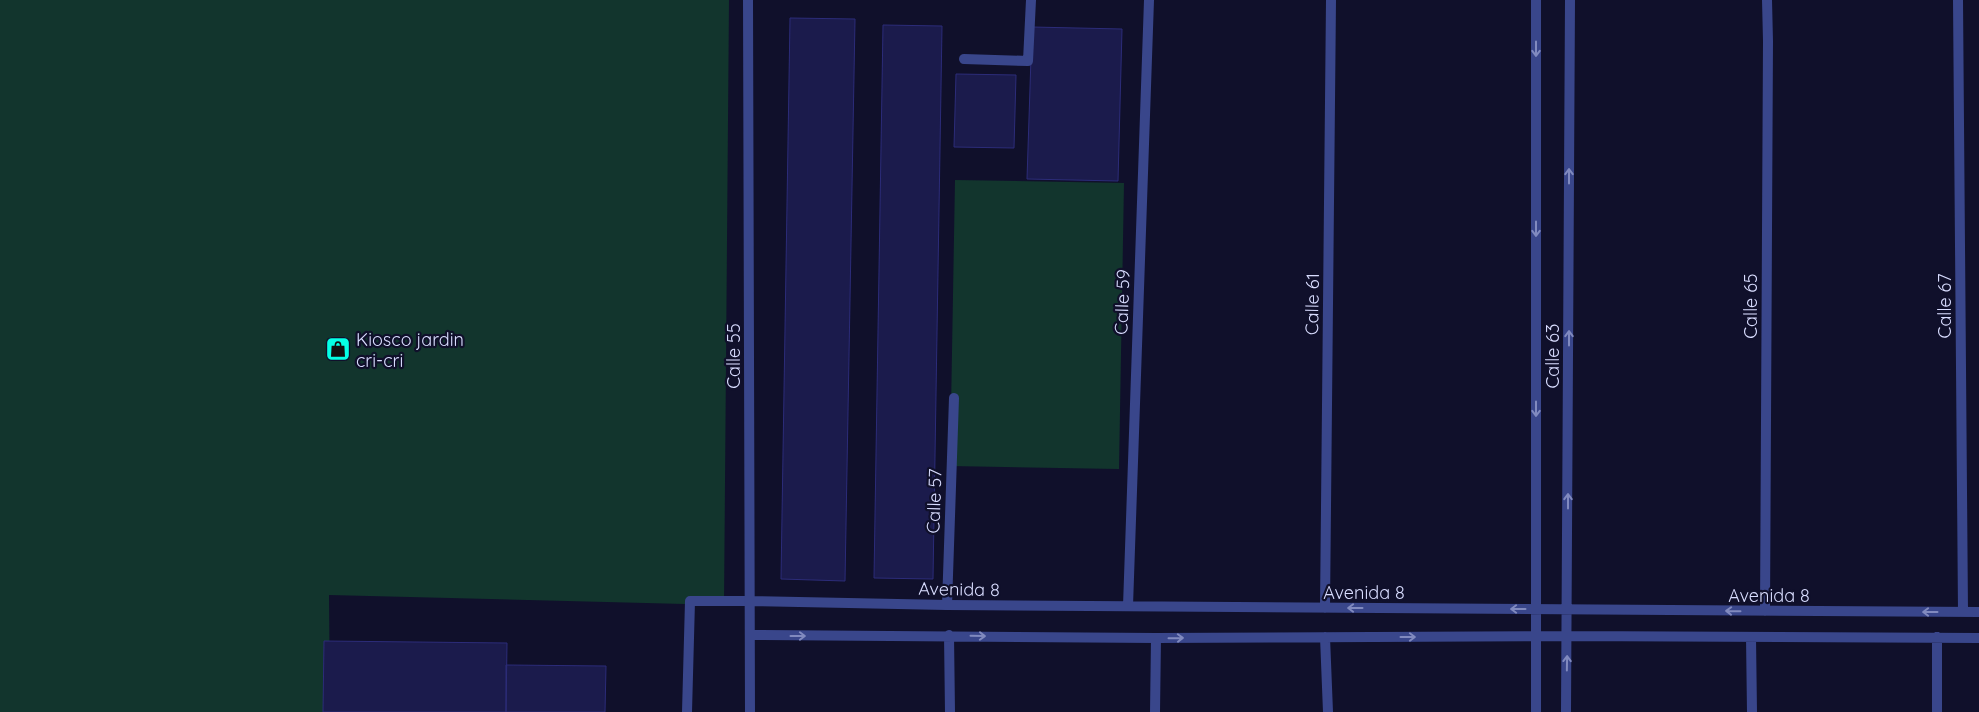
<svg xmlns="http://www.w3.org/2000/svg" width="1979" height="712" font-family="Quicksand,sans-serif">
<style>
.green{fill:#12352d}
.building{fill:#1b1b4c;stroke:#2c2c79}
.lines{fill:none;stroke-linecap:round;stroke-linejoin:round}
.lane{stroke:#39468b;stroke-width:10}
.street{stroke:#39468b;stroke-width:10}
.oneway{stroke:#818abf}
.labels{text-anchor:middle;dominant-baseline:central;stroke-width:4.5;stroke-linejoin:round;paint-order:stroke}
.street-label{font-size:18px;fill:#d9ddff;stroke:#10102b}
.poi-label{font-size:18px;fill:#d9ddff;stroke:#10102b;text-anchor:start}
</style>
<rect width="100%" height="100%" fill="#10102b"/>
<path class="green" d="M 0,0 L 729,0 L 724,605 L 329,595 L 330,712 L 0,712 Z
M 955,180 L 1124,183 L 1119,469 L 950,466 Z"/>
<path class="building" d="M 790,18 L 855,19 L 845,581 L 781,579 Z
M 883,25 L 942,26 L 933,579 L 874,578 Z
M 1032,27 L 1122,29 L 1118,181 L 1027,179 Z
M 956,74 L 1016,75 L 1014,148 L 954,147 Z
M 324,641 L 507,643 L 506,712 L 323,712 Z
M 506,665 L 606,666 L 605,712 L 506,712 Z"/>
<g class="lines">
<path class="lane" d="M 964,59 L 1028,61 L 1031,0
M 947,605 L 954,398
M 687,712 L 690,601 L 749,601"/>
<path class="street" d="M 748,0 L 750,712
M 1536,0 L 1536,712
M 1958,0 L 1963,612
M 749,601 L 947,605 L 1979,612
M 1128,606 L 1149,0
M 1325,608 L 1331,0
M 1765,611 L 1768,41 L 1767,0
M 750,635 L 1156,638 L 1567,636 L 1979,638
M 949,635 L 950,712
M 1325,637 L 1328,712
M 1751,637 L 1752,712
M 1937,637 L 1937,712
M 1155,712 L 1156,638
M 1566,712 L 1570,0"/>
</g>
<defs><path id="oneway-shaft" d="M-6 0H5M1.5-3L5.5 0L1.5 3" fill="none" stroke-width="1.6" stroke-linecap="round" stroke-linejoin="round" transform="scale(1.25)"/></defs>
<g class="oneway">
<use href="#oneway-shaft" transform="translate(1536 49) rotate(90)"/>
<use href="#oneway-shaft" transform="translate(1569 176) rotate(-90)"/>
<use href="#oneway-shaft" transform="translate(1536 229) rotate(90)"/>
<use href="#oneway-shaft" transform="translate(1569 338) rotate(-90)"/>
<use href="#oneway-shaft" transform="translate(1536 409) rotate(90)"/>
<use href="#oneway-shaft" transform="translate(1568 501) rotate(-90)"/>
<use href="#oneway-shaft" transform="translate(1355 608) rotate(-180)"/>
<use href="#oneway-shaft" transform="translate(1518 609) rotate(-180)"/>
<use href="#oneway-shaft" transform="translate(1733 611) rotate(-179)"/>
<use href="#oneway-shaft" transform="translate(1930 612) rotate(-180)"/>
<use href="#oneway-shaft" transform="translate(798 636)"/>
<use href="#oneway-shaft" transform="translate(978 636) rotate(1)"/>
<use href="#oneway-shaft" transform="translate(1408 637)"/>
<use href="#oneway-shaft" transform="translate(1176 638) rotate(-1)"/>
<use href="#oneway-shaft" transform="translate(1567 663) rotate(-89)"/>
</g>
<defs>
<symbol id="shop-square" viewBox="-11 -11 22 22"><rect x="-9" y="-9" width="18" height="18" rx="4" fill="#05ffe6" stroke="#10102b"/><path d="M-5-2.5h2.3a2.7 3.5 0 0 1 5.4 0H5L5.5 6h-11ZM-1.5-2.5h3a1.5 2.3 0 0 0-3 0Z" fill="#111"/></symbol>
</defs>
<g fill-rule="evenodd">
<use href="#shop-square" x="324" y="335" width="28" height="28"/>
</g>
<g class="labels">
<g class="street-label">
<text transform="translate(1122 302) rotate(-88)">Calle 59</text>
<text transform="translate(1312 304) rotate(-89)">Calle 61</text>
<text transform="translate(1750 306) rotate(-90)">Calle 65</text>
<text transform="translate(1944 306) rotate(-90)">Calle 67</text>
<text transform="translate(733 356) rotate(-90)">Calle 55</text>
<text transform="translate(1552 356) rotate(-90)">Calle 63</text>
<text transform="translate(934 501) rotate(-88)">Calle 57</text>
<text transform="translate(959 589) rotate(1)">Avenida 8</text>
<text x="1364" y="592">Avenida 8</text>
<text x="1769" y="595">Avenida 8</text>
</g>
<g class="poi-label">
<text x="356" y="339">Kiosco jardin<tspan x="356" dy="21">cri-cri</tspan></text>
</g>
</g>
</svg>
